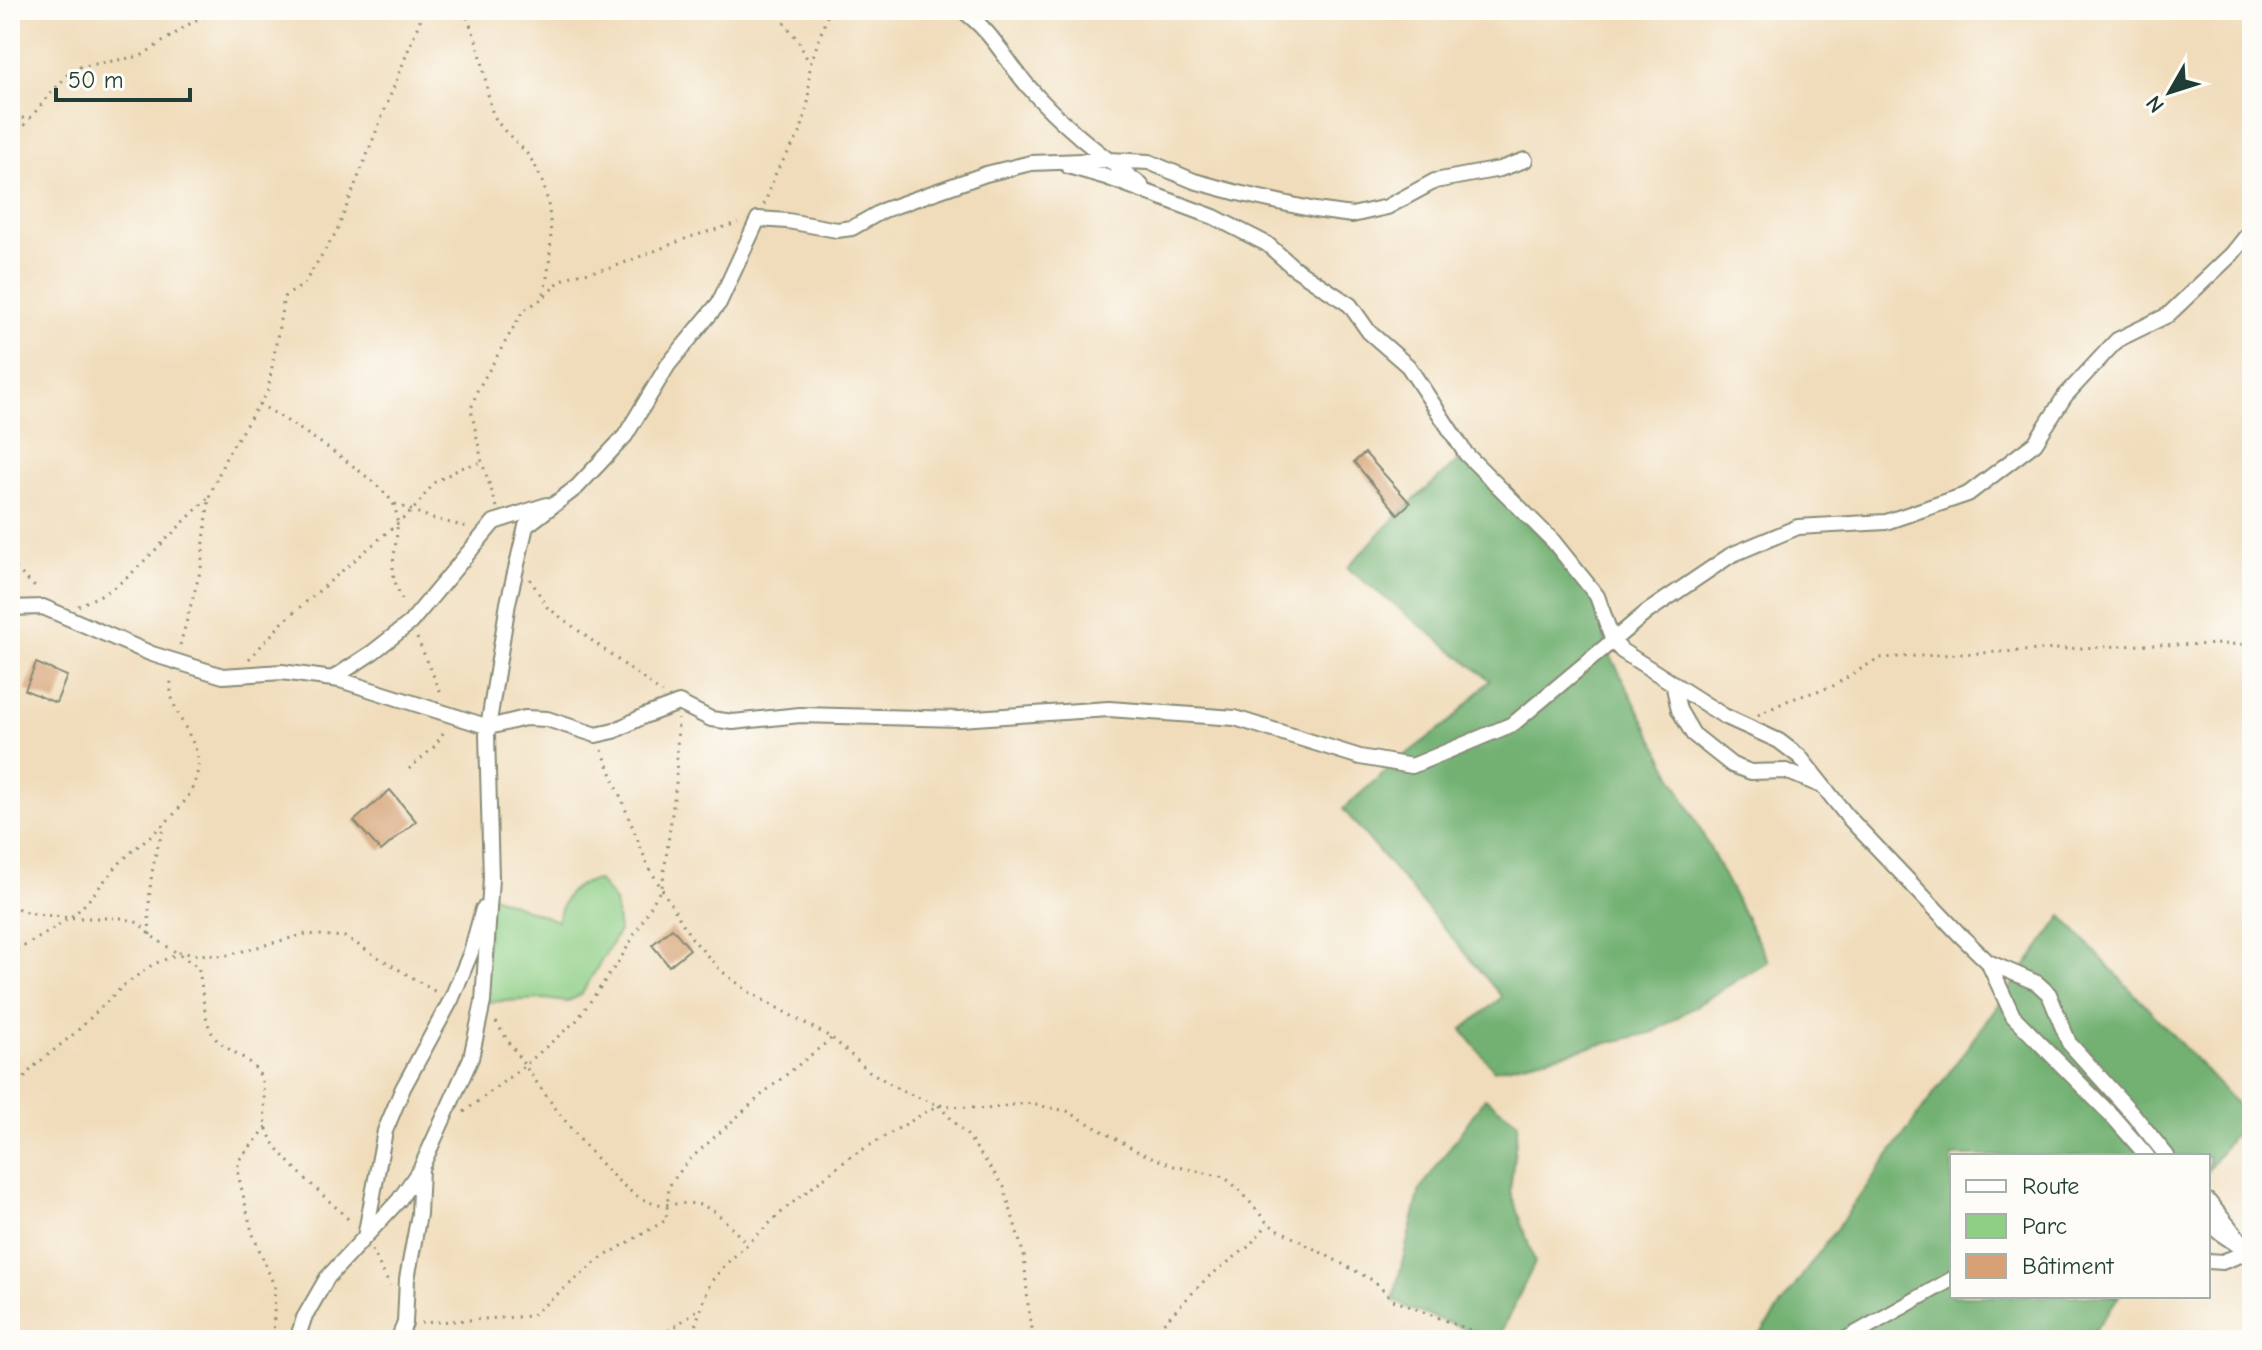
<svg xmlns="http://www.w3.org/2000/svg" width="2262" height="1350" font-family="'Comic Neue',sans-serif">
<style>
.green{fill:#8ece85;stroke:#56865c;stroke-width:2}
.forest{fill:#72b172;stroke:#487753;stroke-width:2}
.building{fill:#d6a275}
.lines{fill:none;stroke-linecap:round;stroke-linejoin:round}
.street-casing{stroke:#888c77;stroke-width:18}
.path{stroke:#888c77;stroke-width:3;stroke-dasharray:2 6;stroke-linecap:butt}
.street{stroke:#fff;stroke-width:14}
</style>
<rect width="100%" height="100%" fill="#fdfcf7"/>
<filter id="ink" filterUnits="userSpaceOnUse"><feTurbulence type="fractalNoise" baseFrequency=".0125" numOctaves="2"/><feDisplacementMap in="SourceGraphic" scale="16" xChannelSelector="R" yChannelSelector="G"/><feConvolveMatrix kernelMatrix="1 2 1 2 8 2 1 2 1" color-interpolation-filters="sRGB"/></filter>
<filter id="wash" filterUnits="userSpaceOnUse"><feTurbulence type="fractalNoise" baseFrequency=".006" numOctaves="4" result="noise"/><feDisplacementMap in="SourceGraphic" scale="32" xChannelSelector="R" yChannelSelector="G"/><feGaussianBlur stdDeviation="1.8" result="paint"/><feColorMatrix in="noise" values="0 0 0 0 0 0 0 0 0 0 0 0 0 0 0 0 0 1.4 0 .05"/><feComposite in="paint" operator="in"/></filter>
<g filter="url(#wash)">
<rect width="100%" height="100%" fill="#f0dcba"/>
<path class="green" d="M 598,880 L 615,902 L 619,931 L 581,995 L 566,1002 L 545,999 L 483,1002 L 490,895 L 557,921 C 565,896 569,884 598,880 Z"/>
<path class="forest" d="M 1466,454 L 1597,596 L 1606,647 L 1768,961 L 1654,1032 L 1494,1070 L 1462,1030 L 1502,997 L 1343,809 L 1396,762 L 1453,719 L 1490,680 L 1347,568 L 1398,514 Z
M 2062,916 L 2247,1115 L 2208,1170 L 2208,1156 L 1952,1156 L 1952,1296 L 2119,1296 L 2088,1340 L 1765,1340 L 1761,1333 Z
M 1485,1098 L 1518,1122 L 1510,1191 L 1535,1263 L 1497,1340 L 1410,1309 L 1393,1300 L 1420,1190 Z"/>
<g id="blocks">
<path class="building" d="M 1365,453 L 1410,503 L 1398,514 L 1354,462 Z
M 36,663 L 67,676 L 56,703 L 25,690 Z
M 390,790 L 416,821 L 381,851 L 354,821 Z
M 672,928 L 690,949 L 669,966 L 652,945 Z"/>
</g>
</g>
<g filter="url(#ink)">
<use href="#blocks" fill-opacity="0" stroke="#888c77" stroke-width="2"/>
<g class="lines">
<defs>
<path id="street" d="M 962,10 C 991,30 1005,59 1027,85 C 1060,124 1101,155 1141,185
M 1068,166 L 1106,177 L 1214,217 L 1267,244 L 1293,267 L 1350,305 L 1369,332 L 1408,366 L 1466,454 L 1553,541 L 1597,596 L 1613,641 L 1622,651 L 1724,716 L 1779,741 L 1800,757 L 1847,816 L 1960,935 L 1988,962 L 2037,983 L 2049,994 L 2069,1043 L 2133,1114 L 2167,1156
M 10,608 L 43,607 L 152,654 L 223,676 L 282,672 L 340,680 L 489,727 L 525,718 L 547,719 L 596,735 L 614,731 L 644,716 L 679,703 L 711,719 L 733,722 L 800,715 L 960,719 L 1109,709 L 1235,718 L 1360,757 L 1412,766 L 1513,724 L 1647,612 L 1731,555 L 1798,527 L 1886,522 L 1968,494 L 2035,443 L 2065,396 L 2117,340 L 2168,315 L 2232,254 L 2252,229
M 332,679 L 373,652 L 410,623 L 494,522 L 547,505
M 1673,683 L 1679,710 L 1693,734 L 1732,765 L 1751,772 L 1786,771 L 1822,786
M 1988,962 L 2013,1016 L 2113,1117 L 2147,1156
M 2208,1201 L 2243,1244
M 2208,1222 L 2220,1233 L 2248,1252 L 2222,1262 L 2208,1261
M 365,1237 L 385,1131 L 403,1088 L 451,1000 L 471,952 L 483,909
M 297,1340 L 304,1318 L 327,1278 L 399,1200 L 421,1168 L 471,1058 L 483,1002 L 491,878 L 487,734 L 508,603 L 526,526 L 577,487 L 625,436 L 668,365 L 719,303 L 758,219 L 788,221 L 837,230 L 852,228 L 884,210 L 986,174 L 1031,163 L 1108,160 L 1149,162 L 1194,181 L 1238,193 L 1315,210 L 1352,215 L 1387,207 L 1435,181 L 1500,169 L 1525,160
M 398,1340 L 405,1323 L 407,1279 L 419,1214 L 421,1168
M 1844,1340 L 1952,1279"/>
</defs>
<use href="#street" class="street-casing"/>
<path class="path" d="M 464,10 C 469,23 476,37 479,50 C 485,70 486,91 492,111 C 499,131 519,141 530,158 C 556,194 554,255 543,295
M 774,10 L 798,40 L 809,63
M 10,108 L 20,118 L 30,118 L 73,68 L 141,56 L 194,21 L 220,10
M 10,145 L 29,119
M 764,205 L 777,170 L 800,134 L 808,103 L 810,65 L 829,10
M 259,404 C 284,418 389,484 395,508 C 401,528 393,550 393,570 C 393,581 400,594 404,605
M 395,504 L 434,519 L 467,527
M 497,507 L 482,462 L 471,409 L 477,391 L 523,311 L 543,298 L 560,281 L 574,275 L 611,268 L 690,237 L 738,223
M 10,563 L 38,590
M 530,579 L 547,607 L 662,693
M 78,606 L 109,591 L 129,576 L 209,497
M 417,638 L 441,693
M 180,645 L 201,568 L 209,497 L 227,455 L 268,390 L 284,297 L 303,285 L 337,231 L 424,10
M 249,659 L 285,620 L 412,511 L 435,482 L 461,468 L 482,462
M 1758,715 L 1789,700 L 1833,686 L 1879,658 L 2141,645 L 2252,644
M 602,750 L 648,866 L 690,936 L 720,970 L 752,994 L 832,1038 L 869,1071 L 902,1091 L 938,1105 L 986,1109 L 1026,1103 L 1067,1111 L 1139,1152 L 1174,1166 L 1224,1177 L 1240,1190 L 1268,1224 L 1374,1281 L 1393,1300 L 1496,1340
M 409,769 L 435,746 L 445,730
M 10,905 L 28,913 L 70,918 L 123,918 L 139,923 L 150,935 L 198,967 C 204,988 202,1028 219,1042 C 231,1052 249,1058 258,1072 C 268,1087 261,1114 268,1132 C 277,1157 331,1201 351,1222
M 150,935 C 147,897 151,861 165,825
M 10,954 C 29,943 50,932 68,919 C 88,905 101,883 118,865 C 144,836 193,812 198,768 C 201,737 163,709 172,676
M 496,1022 C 523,1065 602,1181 646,1201 C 665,1209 684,1200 700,1205 C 719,1210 734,1231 747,1244
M 10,1097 L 32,1068 L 75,1033 L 123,986 L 152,965 L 180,953 L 224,956 L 306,934 L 345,937 L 436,992
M 464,1112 L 524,1066 L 577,1020 L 621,958 L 662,887 L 676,784 L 678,719
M 267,1127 L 238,1161 L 238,1174 L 252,1232 L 275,1288 L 273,1340
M 372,1250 L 390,1286
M 421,1323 L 531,1316 L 600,1259 L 666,1220 L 669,1186 L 688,1161 L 766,1091 L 832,1038
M 597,1340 L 670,1330 L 700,1308
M 690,1340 L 710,1283 L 725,1265 L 785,1209 L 850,1157 L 938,1105 L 967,1135 L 1004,1187 L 1024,1256 L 1029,1316 L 1035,1340
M 1147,1340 L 1207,1278 L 1248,1247 L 1268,1224"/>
<use href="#street" class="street"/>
</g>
</g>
<rect width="2262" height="1350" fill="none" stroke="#fdfcf7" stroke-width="40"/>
<rect x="1950" y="1154" width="260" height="144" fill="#fdfcf7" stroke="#a4b0a9" stroke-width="2"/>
<rect x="1966" y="1180" width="40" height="12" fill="#ffffff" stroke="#a4b0a9" stroke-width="2"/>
<text x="2022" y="1194" font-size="24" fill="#1f3d34">Route</text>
<rect x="1966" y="1214" width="40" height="24" fill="#8ece85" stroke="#a4b0a9" stroke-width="2"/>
<text x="2022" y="1234" font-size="24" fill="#1f3d34">Parc</text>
<rect x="1966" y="1254" width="40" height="24" fill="#d6a275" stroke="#a4b0a9" stroke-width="2"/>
<text x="2022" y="1274" font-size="24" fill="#1f3d34">Bâtiment</text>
<g transform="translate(2170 92) rotate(231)" stroke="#fdfcf7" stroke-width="6" paint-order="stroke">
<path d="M0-6L14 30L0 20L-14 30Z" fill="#1f3d34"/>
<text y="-12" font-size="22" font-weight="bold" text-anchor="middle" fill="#1f3d34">N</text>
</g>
<path d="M56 88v12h134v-12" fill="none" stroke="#1f3d34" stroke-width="4"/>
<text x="68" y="88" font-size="24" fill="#1f3d34" stroke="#fdfcf7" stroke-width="6" paint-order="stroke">50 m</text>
</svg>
